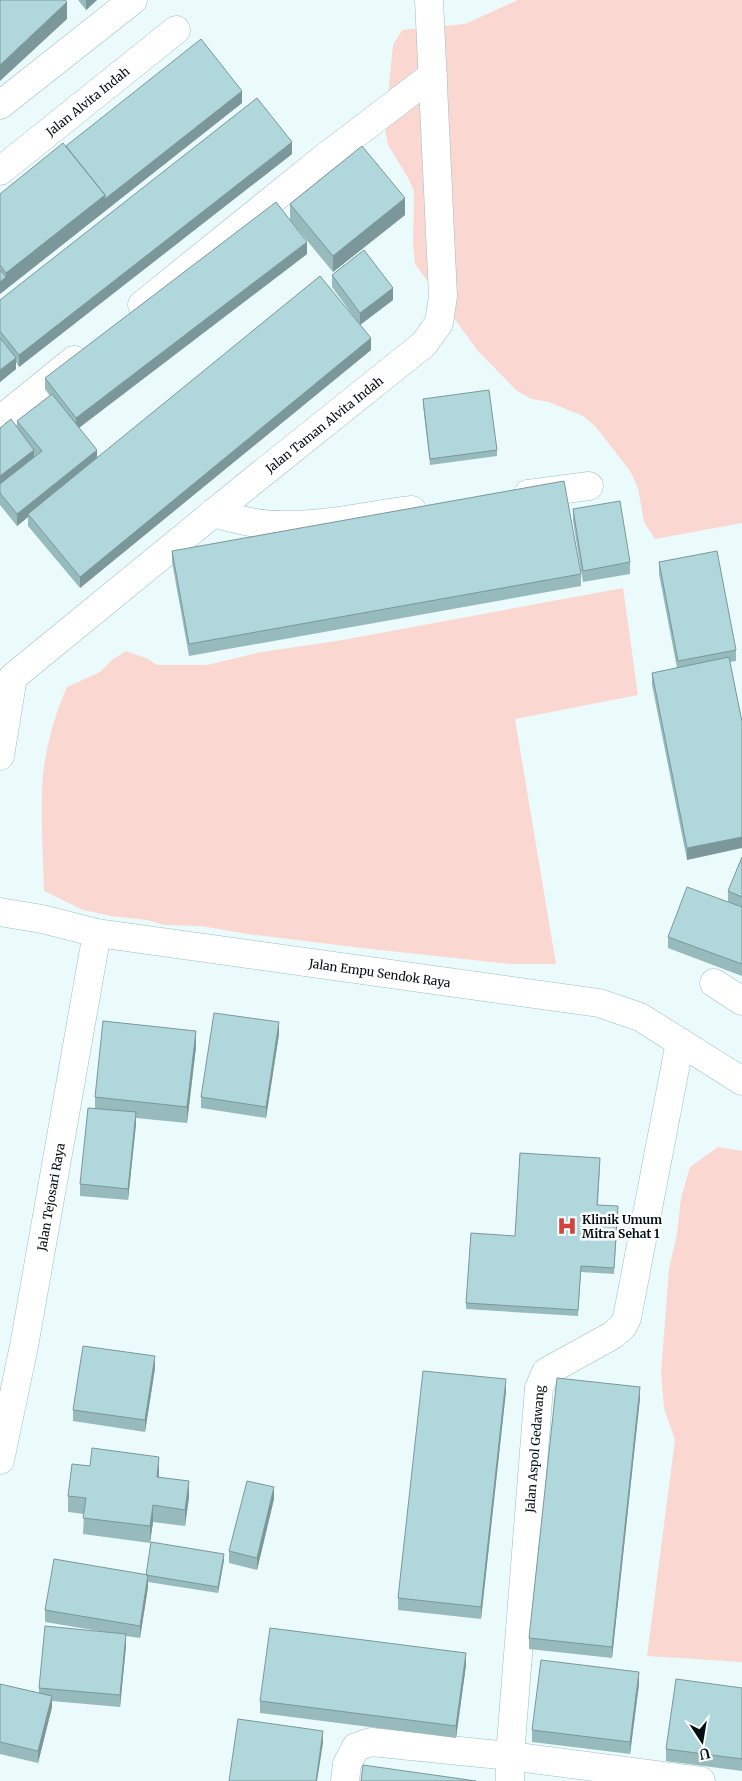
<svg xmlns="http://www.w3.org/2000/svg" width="742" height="1781" font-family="Merriweather,serif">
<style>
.green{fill:#fbd7d2}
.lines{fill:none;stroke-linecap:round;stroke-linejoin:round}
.street-casing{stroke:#99bfc4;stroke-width:29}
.secondary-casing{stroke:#99bfc4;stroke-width:29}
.street{stroke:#fff;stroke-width:28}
.secondary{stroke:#fff;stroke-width:28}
.wall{fill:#97babd}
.shaded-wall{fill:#7b979a}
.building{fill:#b0d8dc;stroke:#7b979a}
.labels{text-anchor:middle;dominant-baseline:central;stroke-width:5;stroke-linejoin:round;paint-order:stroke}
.street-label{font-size:12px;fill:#030f11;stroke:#fff}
.poi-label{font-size:12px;font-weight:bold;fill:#030f11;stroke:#fff;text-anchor:start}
</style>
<rect width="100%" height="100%" fill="#ebfbfc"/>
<path class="green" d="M 518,0 L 742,0 L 742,523 L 655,539 L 644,522 L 638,488 L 630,471 L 596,427 L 583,416 L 549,402 L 532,399 L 517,391 L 477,350 L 415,264 L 413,245 L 414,191 L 407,176 L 388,145 L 385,128 L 393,45 L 402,30 L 465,24 Z
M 623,588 L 638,695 L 515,719 L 556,964 L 511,964 L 362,948 L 247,934 L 201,926 L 164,925 L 147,920 L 111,916 L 83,910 L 44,891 C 43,858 41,824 42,791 C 43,756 53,719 67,687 L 100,672 L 112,660 L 126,651 L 148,659 L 157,665 L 207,665 L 261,652 L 337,641 Z
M 718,1147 L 742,1151 L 742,1662 L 647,1656 L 675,1440 L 664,1408 L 661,1373 L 669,1269 L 677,1234 L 681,1198 L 690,1167 Z"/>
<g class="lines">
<defs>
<g id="street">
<path d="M 0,105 L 133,0"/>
<path id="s1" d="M 0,171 L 176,30"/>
<path d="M 142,305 L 319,162 L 433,75"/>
<path d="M 0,420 L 74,360"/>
<path d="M 528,494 L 589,486"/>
<path d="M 213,513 C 235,519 258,525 281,525 C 324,526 369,515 412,510"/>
<path id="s2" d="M 13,677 L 249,484 L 424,344 L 439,323 L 443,296 L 429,0"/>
<path d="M 0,756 L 13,677"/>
<path d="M 714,983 L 742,1001"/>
<path id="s3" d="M 0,1460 L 24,1346 L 97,933"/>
<path id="s4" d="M 345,1781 L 347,1764 L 356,1747 L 371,1742 L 510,1756 L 539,1388 L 546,1372 L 613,1335 L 623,1326 L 627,1318 L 680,1042"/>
<path d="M 510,1781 L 510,1756 L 701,1781"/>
</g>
<g id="secondary">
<path id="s5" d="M 0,912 L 42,919 L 97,933 L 599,1003 L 640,1017 L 742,1081"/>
</g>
</defs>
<use href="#street" class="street-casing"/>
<use href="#secondary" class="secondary-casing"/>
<use href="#street" class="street"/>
<use href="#secondary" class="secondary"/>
</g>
<path class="wall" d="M 78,0 L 97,0 L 86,10 Z
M 242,103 L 0,294 L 0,194 L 66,146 Z
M 292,154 L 19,367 L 16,362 L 16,369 L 0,382 L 0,300 Z
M 290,204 L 405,215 L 333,272 L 290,220 Z
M 307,254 L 79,428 L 97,457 L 371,350 L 80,588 L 28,526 L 28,517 L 17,526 L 0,505 L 0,428 L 17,428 L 17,421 L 50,396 L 45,389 L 45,378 Z
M 332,275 L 393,300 L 360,325 L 332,287 Z
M 423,399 L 497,450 L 497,456 L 430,465 L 423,405 Z
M 573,509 L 630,562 L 630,574 L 583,582 L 573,521 Z
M 172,551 L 581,574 L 581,586 L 189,656 L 172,562 Z
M 659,562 L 736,650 L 736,661 L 730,662 L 687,860 L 652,685 L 652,673 L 677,668 L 659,574 Z
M 742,857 L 742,976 L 668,948 L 668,937 L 728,902 L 728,891 Z
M 279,1034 L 266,1118 L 201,1108 L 201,1097 Z
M 196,1047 L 187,1123 L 136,1118 L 136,1124 L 128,1200 L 80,1196 L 80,1184 L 95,1108 L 95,1097 Z
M 600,1164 L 598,1205 L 618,1213 L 614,1274 L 581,1272 L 578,1316 L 466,1309 L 466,1303 L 515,1236 Z
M 155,1368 L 145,1432 L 73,1421 L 73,1410 Z
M 506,1391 L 481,1619 L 398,1610 L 398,1598 Z
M 640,1398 L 612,1658 L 529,1649 L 529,1638 Z
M 90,1466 L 159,1473 L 159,1477 L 189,1497 L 185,1526 L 153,1522 L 150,1543 L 83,1534 L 84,1514 L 68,1512 L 68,1496 Z
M 274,1499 L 257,1570 L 229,1563 L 229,1551 Z
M 224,1560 L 218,1593 L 148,1582 L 148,1587 L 140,1638 L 126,1636 L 126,1646 L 120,1707 L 52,1701 L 52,1707 L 38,1763 L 0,1754 L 0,1684 L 39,1693 L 39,1688 L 105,1632 L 45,1622 L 45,1610 L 146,1575 Z
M 466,1665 L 456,1738 L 260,1713 L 260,1701 Z
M 639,1684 L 630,1754 L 532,1742 L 532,1730 Z
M 742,1688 L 742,1771 L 666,1761 L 666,1749 Z"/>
<path class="shaded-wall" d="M 86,0 L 97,0 L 86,10 Z
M 67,2 L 67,19 L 0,81 L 0,65 Z
M 242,91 L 242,103 L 0,294 L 0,282 L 6,277 L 6,273 L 105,195 Z
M 292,142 L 292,154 L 19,367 L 19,355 Z
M 405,198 L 405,215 L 333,272 L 333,256 Z
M 307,242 L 307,254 L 76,430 L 76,418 Z
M 393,288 L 393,300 L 360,325 L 360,313 Z
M 371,338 L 371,350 L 80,588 L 80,577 Z
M 16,358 L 16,369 L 0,382 L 0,370 Z
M 34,450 L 34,462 L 0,488 L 0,476 Z
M 97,450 L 97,462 L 28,514 L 28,517 L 17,526 L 17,514 Z
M 742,837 L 742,848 L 687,860 L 687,848 Z
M 279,1022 L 279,1034 L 266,1118 L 266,1107 Z
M 196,1031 L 196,1047 L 187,1123 L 187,1107 Z
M 136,1112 L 136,1124 L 128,1200 L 128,1189 Z
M 155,1356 L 155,1368 L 145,1432 L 145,1420 Z
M 506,1379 L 506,1391 L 481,1619 L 481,1607 Z
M 640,1387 L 640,1398 L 612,1658 L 612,1647 Z
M 159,1457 L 159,1473 L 157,1493 L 157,1477 Z
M 189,1481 L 189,1497 L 185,1526 L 185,1510 Z
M 274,1487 L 274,1499 L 257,1570 L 257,1558 Z
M 153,1505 L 153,1522 L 150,1543 L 150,1526 Z
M 224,1554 L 224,1560 L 218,1593 L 218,1587 Z
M 148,1575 L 148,1587 L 140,1638 L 140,1626 Z
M 126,1634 L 126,1646 L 120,1707 L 120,1695 Z
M 466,1653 L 466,1665 L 456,1738 L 456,1726 Z
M 639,1672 L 639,1684 L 630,1754 L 630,1742 Z
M 52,1696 L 52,1707 L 38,1763 L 38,1751 Z
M 323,1731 L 323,1743 L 317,1781 L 316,1781 Z"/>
<path class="building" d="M 0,0 L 65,0 L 67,2 L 0,65 Z
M 201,39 L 242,91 L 105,199 L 105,195 L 66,146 Z
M 257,98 L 292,142 L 19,355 L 0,331 L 0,300 Z
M 63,143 L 105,195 L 6,273 L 0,265 L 0,194 Z
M 362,146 L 405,198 L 333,256 L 290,204 Z
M 276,202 L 307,242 L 76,418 L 45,378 Z
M 364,250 L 393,288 L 360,313 L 332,275 Z
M 0,270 L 6,277 L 0,282 Z
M 320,276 L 371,338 L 80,577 L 28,514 Z
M 0,338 L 16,358 L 0,370 Z
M 489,390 L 497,450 L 430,459 L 423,399 Z
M 52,394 L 97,450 L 17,514 L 0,493 L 0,484 L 42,451 L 17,421 Z
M 11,419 L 34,450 L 0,476 L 0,428 Z
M 564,481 L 581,574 L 189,644 L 172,551 Z
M 620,501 L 630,562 L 583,571 L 573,509 Z
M 717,551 L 736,650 L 678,661 L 659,562 Z
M 729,657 L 742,722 L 742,837 L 687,848 L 652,673 Z
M 742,857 L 742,897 L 728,891 Z
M 687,887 L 742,907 L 742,964 L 668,937 Z
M 214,1013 L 279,1022 L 266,1107 L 201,1097 Z
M 103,1021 L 196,1031 L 187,1107 L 95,1097 Z
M 88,1108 L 136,1112 L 128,1189 L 80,1184 Z
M 520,1153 L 600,1158 L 597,1205 L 618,1206 L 614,1268 L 581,1266 L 578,1310 L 466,1303 L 471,1233 L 515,1236 Z
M 83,1346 L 155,1356 L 145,1420 L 73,1410 Z
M 423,1371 L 506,1379 L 481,1607 L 398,1598 Z
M 557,1378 L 640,1387 L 612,1647 L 529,1638 Z
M 92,1448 L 159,1457 L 157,1477 L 189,1481 L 185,1510 L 153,1505 L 150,1526 L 83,1518 L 86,1498 L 68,1496 L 72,1464 L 90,1466 Z
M 247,1481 L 274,1487 L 257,1558 L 229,1551 Z
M 151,1542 L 224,1554 L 218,1587 L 146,1575 Z
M 54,1559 L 148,1575 L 140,1626 L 45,1610 Z
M 45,1626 L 126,1634 L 120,1695 L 39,1688 Z
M 270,1628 L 466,1653 L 456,1726 L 260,1701 Z
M 541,1660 L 639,1672 L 630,1742 L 532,1730 Z
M 676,1679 L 742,1688 L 742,1759 L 666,1749 Z
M 0,1684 L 52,1696 L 38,1751 L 0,1742 Z
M 238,1719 L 323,1731 L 316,1781 L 229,1781 Z
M 363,1765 L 476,1781 L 361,1781 Z"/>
<defs>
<symbol id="hospital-bare" viewBox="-9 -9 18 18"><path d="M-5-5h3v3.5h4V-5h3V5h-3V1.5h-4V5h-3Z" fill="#d1433b" stroke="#fff" stroke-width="2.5" paint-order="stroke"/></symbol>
</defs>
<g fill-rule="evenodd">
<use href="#hospital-bare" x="553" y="1212" width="28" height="28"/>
</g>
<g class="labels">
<g class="street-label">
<text stroke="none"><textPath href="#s1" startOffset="112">Jalan Alvita Indah</textPath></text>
<text stroke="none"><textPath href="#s2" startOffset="401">Jalan Taman Alvita Indah</textPath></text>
<text stroke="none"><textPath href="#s5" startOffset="385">Jalan Empu Sendok Raya</textPath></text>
<text stroke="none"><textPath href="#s3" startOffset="268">Jalan Tejosari Raya</textPath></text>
<text stroke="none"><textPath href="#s4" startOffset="500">Jalan Aspol Gedawang</textPath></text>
</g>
<g class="poi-label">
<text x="582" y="1219">Klinik Umum<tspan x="582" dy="14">Mitra Sehat 1</tspan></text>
</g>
</g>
<g transform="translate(702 1741) rotate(168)" stroke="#ffffff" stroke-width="4" paint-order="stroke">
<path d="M0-4L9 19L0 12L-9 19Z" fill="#030f11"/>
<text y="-8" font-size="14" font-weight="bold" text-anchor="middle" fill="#030f11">U</text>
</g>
</svg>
